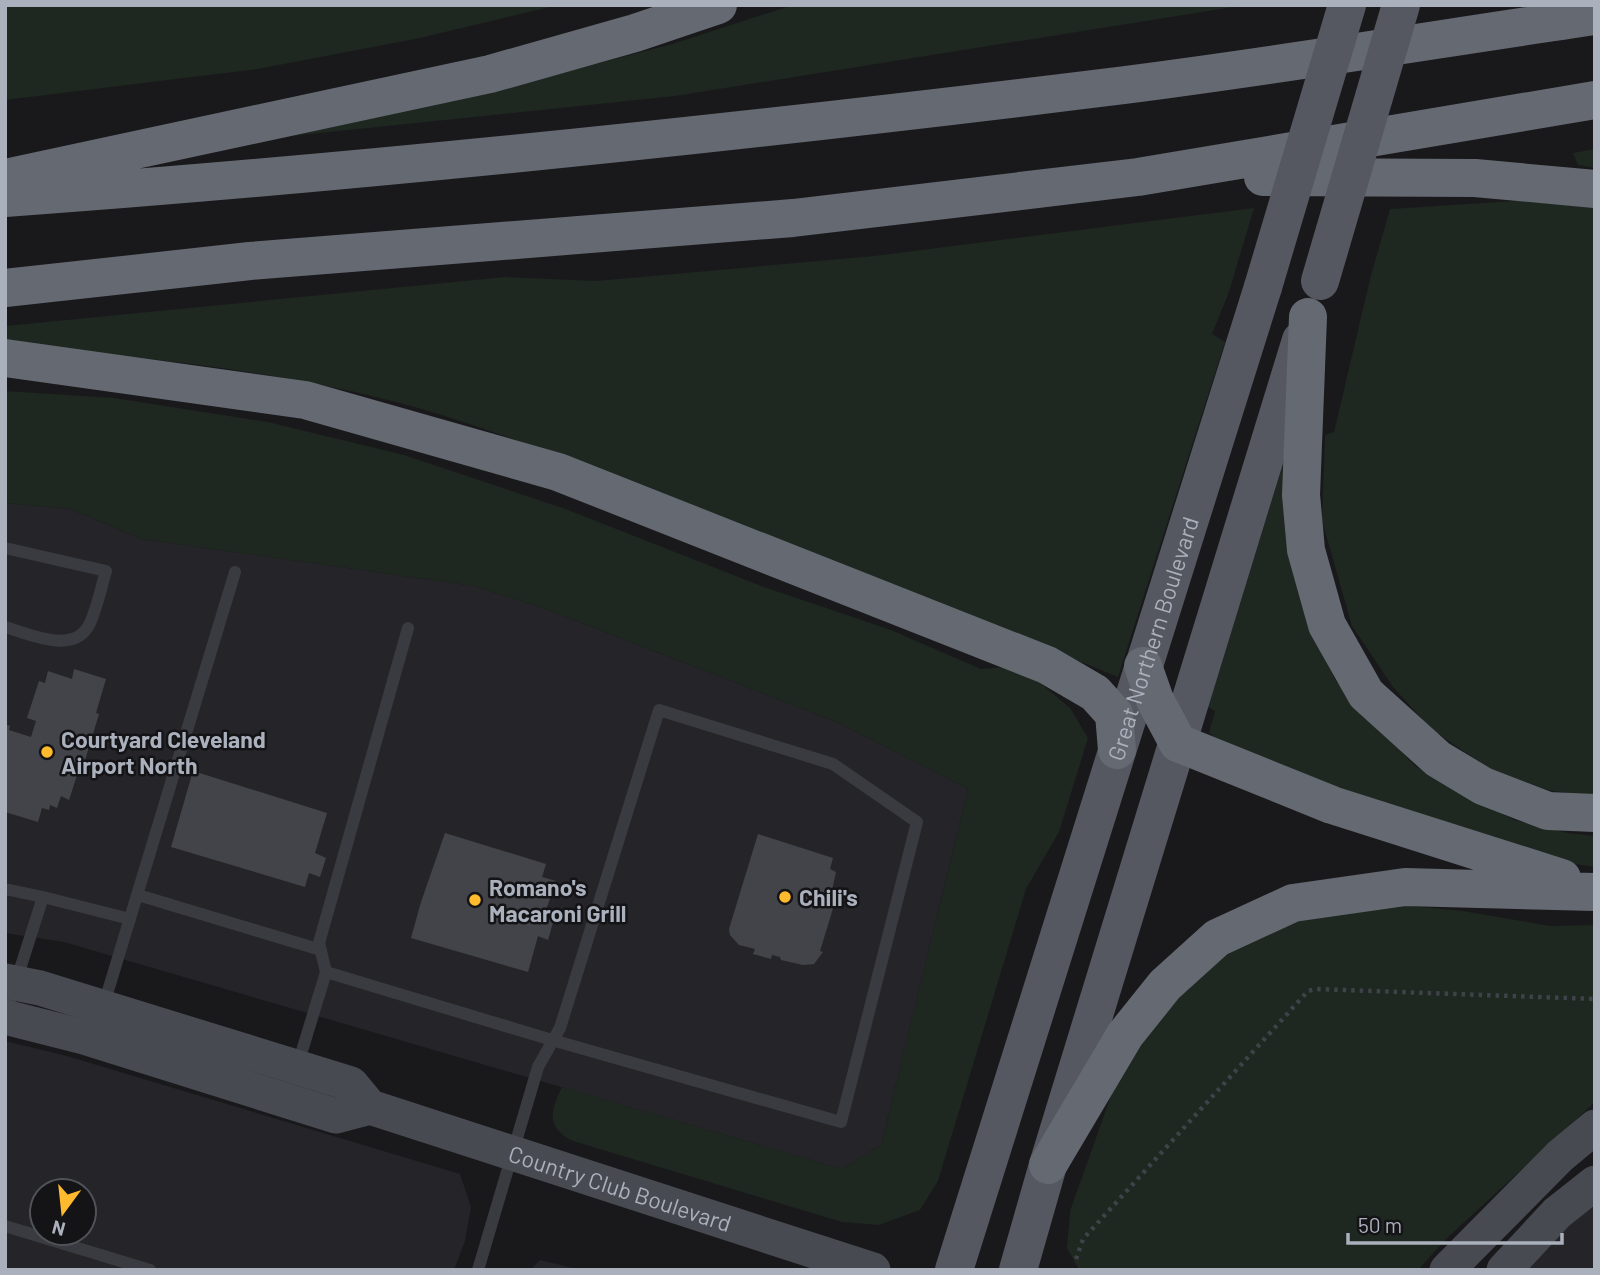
<svg xmlns="http://www.w3.org/2000/svg" width="1600" height="1275" font-family="Barlow,sans-serif">
<style>
.built{fill:#252529;fill-rule:evenodd}
.green{fill:#1e2720}
.building{fill:#434449}
.lines{fill:none;stroke-linecap:round;stroke-linejoin:round}
.path{stroke:#3f4248;stroke-width:4.5;stroke-dasharray:3.5 5;stroke-linecap:butt}
.lane{stroke:#3a3b41;stroke-width:12}
.secondary{stroke:#474a51;stroke-width:35}
.primary{stroke:#555860;stroke-width:38}
.highway{stroke:#656972;stroke-width:38}
.primary-bridge{stroke:#555860;stroke-width:38}
.poi-dot{fill:#ffba2d;stroke:#141417;stroke-width:2.5}
.labels{text-anchor:middle;dominant-baseline:central;stroke-width:5;stroke-linejoin:round;paint-order:stroke}
.street-label{font-size:23px;fill:#aab0bc;stroke:#141417}
.poi-label{font-size:23px;font-weight:bold;fill:#aab0bc;stroke:#141417;text-anchor:start}
</style>
<rect width="100%" height="100%" fill="#19191c"/>
<path class="built" d="M 5,503 L 70,509 L 142,539 L 474,586 L 543,608 L 839,723 L 968,789 L 881,1145 L 842,1169 L 64,942 L 5,933 Z
M 5,1041 L 67,1056 L 460,1174 L 471,1207 L 465,1241 L 454,1270 L 5,1270 ZM 42,1191 L 84,1191 L 84,1233 L 42,1233 Z
M 1595,1197 L 1595,1270 L 1524,1270 Z
M 540,1260 L 581,1270 L 530,1270 Z"/>
<path class="green" d="M 5,5 L 558,5 L 420,38 L 258,69 L 5,100 Z
M 793,5 L 1246,5 L 675,96 L 291,136 L 479,95 L 672,44 Z
M 1595,149 L 1595,168 L 1578,165 L 1573,153 Z
M 1576,197 L 1595,200 L 1595,797 L 1548,790 L 1499,775 L 1431,729 L 1393,687 L 1352,626 L 1322,521 L 1325,435 L 1334,432 L 1371,275 L 1390,209 Z
M 1254,208 L 1229,292 L 1212,334 L 1225,342 L 1118,677 C 953,610 788,541 621,480 C 544,451 468,420 388,400 C 263,368 133,357 5,344 L 5,326 L 505,277 L 596,281 L 874,256 Z
M 5,391 L 114,398 L 268,422 L 404,455 L 563,508 L 764,587 L 891,630 L 981,669 L 1008,667 L 1038,681 L 1070,708 L 1088,738 L 1059,832 L 1026,889 L 938,1181 L 920,1210 L 879,1225 L 842,1222 L 573,1141 C 546,1128 550,1111 562,1087 L 842,1169 L 881,1145 L 968,789 L 839,723 L 543,608 L 474,586 L 142,539 L 70,509 L 5,503 Z
M 1292,435 L 1310,624 L 1335,680 L 1415,766 L 1447,785 L 1514,820 L 1568,833 L 1595,836 L 1595,867 L 1529,857 L 1244,757 L 1209,733 L 1215,711 L 1208,707 Z
M 1392,904 L 1463,911 L 1550,926 L 1595,925 L 1595,1102 L 1446,1239 L 1418,1270 L 1079,1270 L 1067,1248 L 1070,1211 L 1118,1076 L 1141,1022 L 1208,957 L 1284,923 Z"/>
<path class="building" d="M 74,669 L 106,679 L 96,713 L 99,714 L 83,767 L 80,766 L 69,800 L 61,796 L 57,808 L 50,805 L 49,810 L 42,808 L 38,822 L 5,812 L 5,724 L 10,726 L 9,730 L 31,737 L 36,721 L 27,718 L 39,681 L 45,683 L 48,671 L 72,679 Z
M 193,771 L 327,813 L 315,853 L 326,858 L 320,877 L 309,873 L 305,887 L 171,847 Z
M 445,833 L 546,864 L 542,877 L 556,881 L 544,916 L 554,919 L 548,940 L 538,936 L 528,972 L 411,938 L 421,902 Z
M 758,834 L 833,858 L 830,869 L 836,872 L 830,900 L 835,902 L 820,951 L 823,952 L 814,964 L 803,965 L 781,960 L 780,957 L 772,955 L 771,959 L 753,954 L 755,949 L 739,945 L 730,935 L 729,929 Z"/>
<g class="lines">
<path class="path" d="M 1076,1259 L 1083,1239 L 1094,1227 L 1308,991 L 1316,989 L 1595,999"/>
<path class="lane" d="M 5,548 L 106,571 C 101,588 97,608 90,623 C 75,656 30,634 5,627
M 5,889 L 43,897
M 138,895 L 321,950
M 326,972 L 319,943 L 408,628
M 104,1004 L 235,572
M 5,1016 L 43,897 L 130,919
M 298,1064 L 326,972 L 552,1040 L 841,1122 L 917,822 L 833,764 L 659,710 L 560,1028 L 538,1067 L 478,1270
M 5,1226 L 150,1270"/>
<g class="secondary">
<path id="s1" d="M 5,981 L 40,988 L 351,1084 L 370,1107 L 873,1270"/>
<path d="M 5,1017 L 84,1037 L 336,1116 L 370,1107"/>
<path d="M 1447,1270 L 1560,1156 L 1595,1127"/>
<path d="M 1504,1270 L 1557,1213 L 1595,1183"/>
</g>
<g class="primary">
<path id="s2" d="M 954,1270 L 1263,287"/>
<path d="M 1018,1270 L 1048,1165 L 1301,340"/>
</g>
<path class="highway" d="M 1263,177 L 1475,178 L 1595,189
M 5,178 L 490,74 L 635,33 L 718,5
M 5,198 C 379,171 753,131 1125,85 C 1282,65 1438,39 1595,16
M 5,288 L 250,261 L 793,218 L 1138,177 L 1595,100
M 1308,317 L 1301,495 L 1306,550 L 1327,625 L 1366,694 L 1438,759 L 1483,786 L 1548,811 L 1595,813
M 5,358 L 305,400 L 558,472 L 1047,665 L 1095,693 L 1114,714 L 1117,750
M 1143,666 L 1155,700 L 1178,743 L 1332,805 L 1562,878
M 1048,1165 L 1125,1035 L 1165,985 L 1217,938 L 1293,903 L 1405,887 L 1595,892"/>
<path class="primary-bridge" d="M 1320,281 L 1401,5
M 1263,287 L 1347,5"/>
</g>
<g class="poi-dot">
<circle cx="47" cy="752" r="7"/>
<circle cx="785" cy="897" r="7"/>
<circle cx="475" cy="900" r="7"/>
</g>
<g class="labels">
<g class="street-label">
<text stroke="none"><textPath href="#s2" startOffset="662">Great Northern Boulevard</textPath></text>
<text stroke="none"><textPath href="#s1" startOffset="654">Country Club Boulevard</textPath></text>
</g>
<g class="poi-label">
<text x="61" y="739">Courtyard Cleveland<tspan x="61" dy="26">Airport North</tspan></text>
<text x="489" y="887">Romano's<tspan x="489" dy="26">Macaroni Grill</tspan></text>
<text x="799" y="897">Chili's</text>
</g>
</g>
<rect width="1600" height="1275" fill="none" stroke="#aab0bc" stroke-width="14"/>
<g transform="translate(63 1212) rotate(195)"><circle r="33" fill="#141417" stroke="#505259" stroke-width="2"/>
<path d="M0-5L12 26L0 18L-12 26Z" fill="#ffba2d"/>
<text y="-10" font-size="19" font-weight="bold" text-anchor="middle" fill="#aab0bc">N</text>
</g>
<path d="M1348 1233v10h214v-10" fill="none" stroke="#aab0bc" stroke-width="3.5"/>
<text x="1358" y="1233" font-size="21" fill="#aab0bc" stroke="#141417" stroke-width="5" paint-order="stroke">50 m</text>
</svg>
